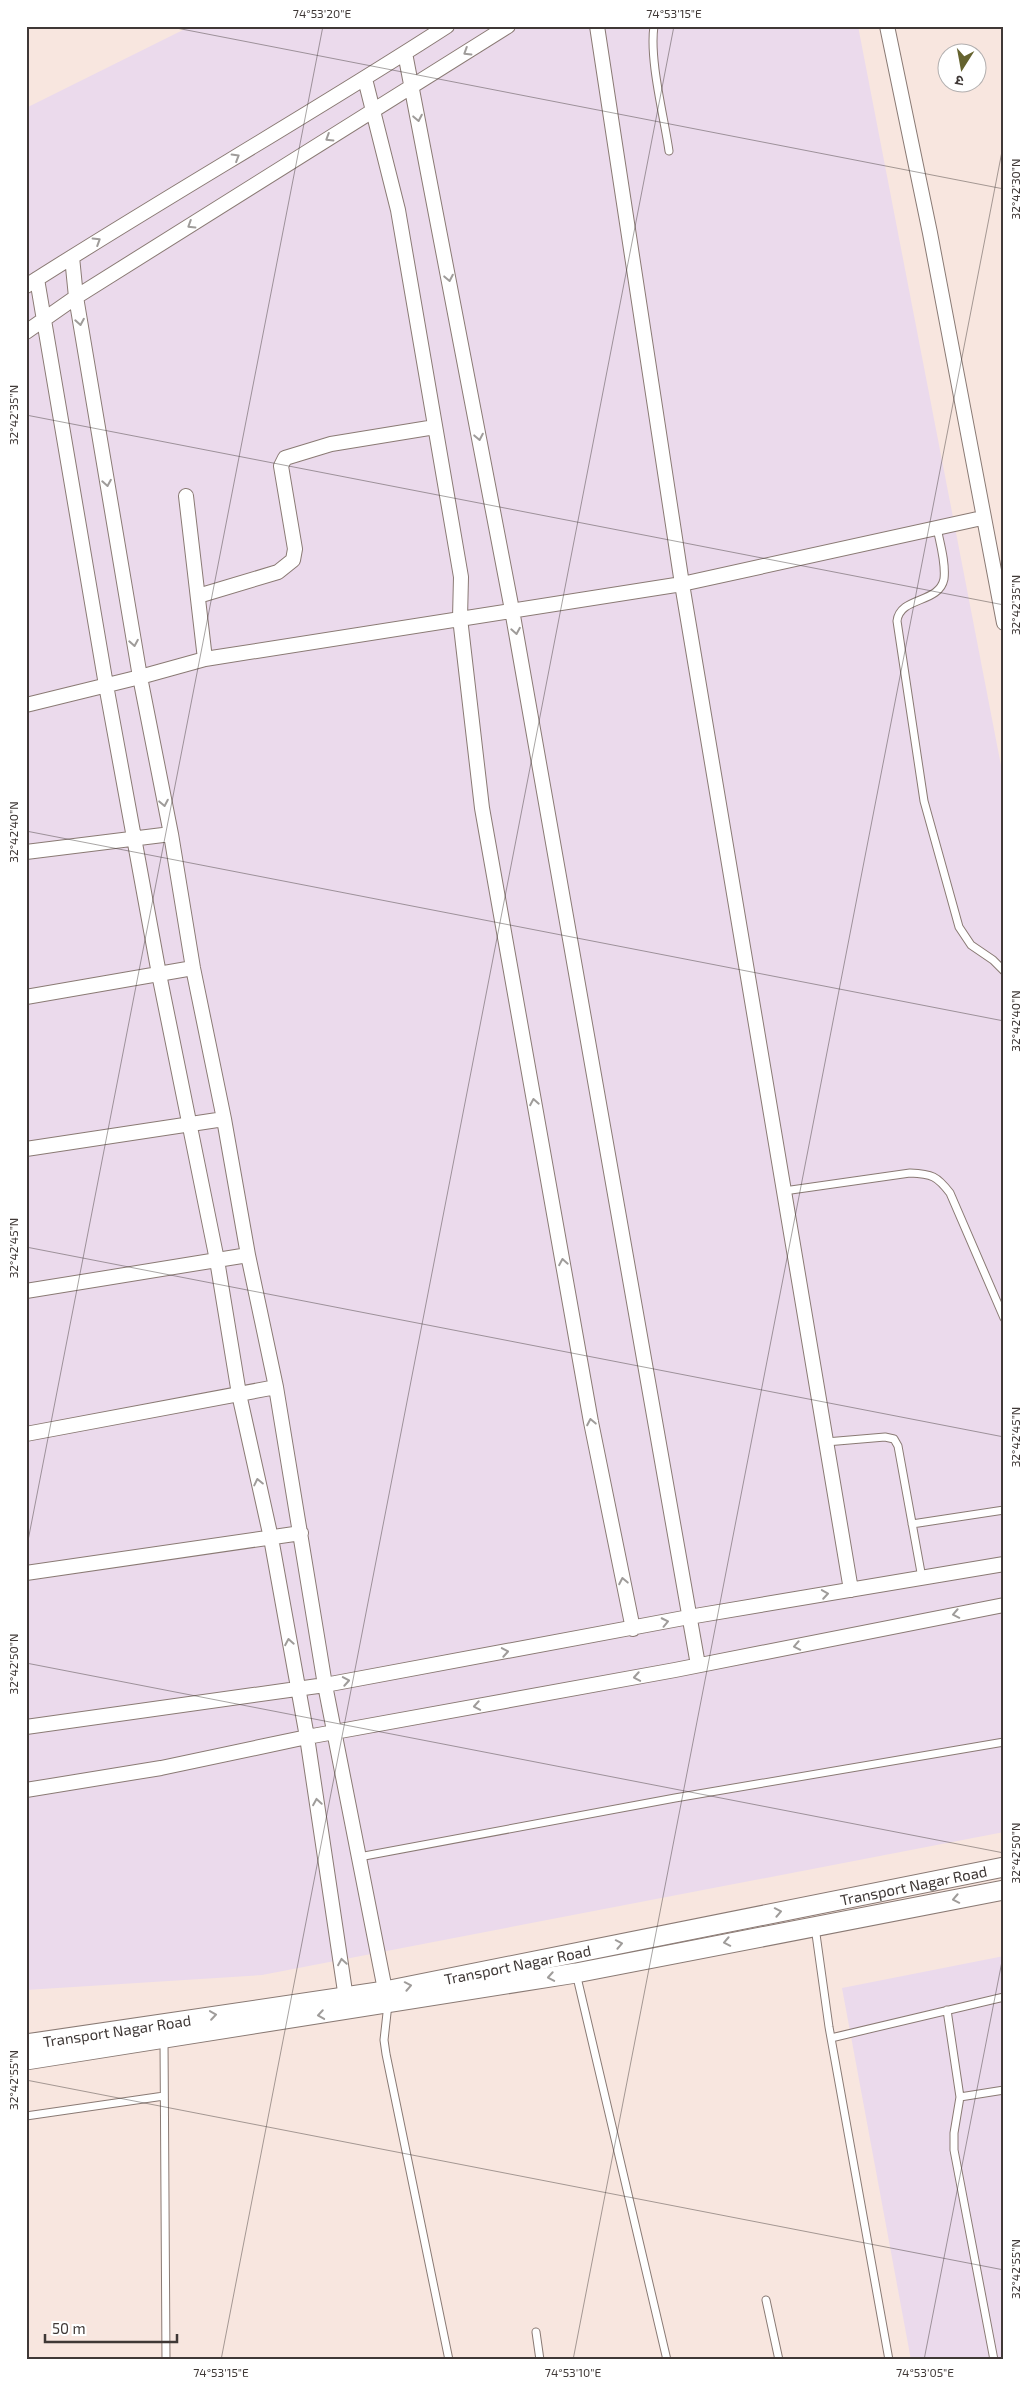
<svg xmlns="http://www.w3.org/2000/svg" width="1030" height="2386" font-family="'Exo 2','Noto Sans Devanagari',sans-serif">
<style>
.commercial{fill:#ebdaec}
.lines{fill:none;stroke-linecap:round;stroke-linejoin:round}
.service-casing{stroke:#8a7a74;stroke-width:9}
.minor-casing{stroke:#8a7a74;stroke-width:16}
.secondary-casing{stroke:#8a7a74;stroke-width:21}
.service{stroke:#fff;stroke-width:7}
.minor{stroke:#fff;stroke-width:14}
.secondary{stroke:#fff;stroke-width:19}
.oneway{stroke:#9f9c9a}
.ticks{fill:none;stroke:#3f3836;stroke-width:1;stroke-opacity:0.45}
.labels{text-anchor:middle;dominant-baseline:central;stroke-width:5;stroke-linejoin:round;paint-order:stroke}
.street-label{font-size:15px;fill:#3f3836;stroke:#fff}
.neatline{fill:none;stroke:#3f3836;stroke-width:2}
.ticks-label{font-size:12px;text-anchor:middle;fill:#3f3836}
</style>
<rect width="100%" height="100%" fill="#f8e6df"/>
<path class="commercial" d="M 191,26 L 858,26 L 1004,781 L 1004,1832 L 262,1975 L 26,1990 L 26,108 Z
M 1004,1956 L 1004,2360 L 911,2360 L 842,1988 Z"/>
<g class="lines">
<defs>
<path id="service" d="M 654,26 C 649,60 664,116 669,151
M 937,528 C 940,543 946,563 944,579 C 939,604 900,596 897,621 L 924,801 L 959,927 L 971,945 L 993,960 L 1004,971
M 784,1191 L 910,1173 C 932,1174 937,1176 950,1193 L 1004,1318
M 826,1442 L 885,1437 L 894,1439 L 898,1446 L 922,1578
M 912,1524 L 1004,1510
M 359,1857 L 675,1798 L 1004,1742
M 815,1927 L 829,2027 L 889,2360
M 576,1973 L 667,2360
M 388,2004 L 384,2040 L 386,2054 L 449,2360
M 947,2010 L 960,2097 L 954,2133 L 954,2150 L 994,2360
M 831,2038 L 1004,1997
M 164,2040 L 166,2360
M 960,2097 L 1004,2090
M 26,2116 L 164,2096
M 766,2300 L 779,2360
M 536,2332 L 540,2360"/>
<path id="minor" d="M 597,26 L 682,584 L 851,1590
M 887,26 L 930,233 L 1004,623
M 405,53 L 512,610 L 698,1665
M 365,79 L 398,210 L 461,577 L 460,618 L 482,808 L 591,1422 L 633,1629
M 72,257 L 76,297 L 140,677 L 171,834 L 193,968 L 224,1119 L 248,1255 L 276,1387 L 325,1685 L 387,2000
M 37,279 L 106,685 L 159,974 L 217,1260 L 239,1394 L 271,1538 L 307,1737 L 347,2005
M 26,286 C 165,197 308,116 447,26
M 26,332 L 76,297 L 508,26
M 186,496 L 205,659
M 198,596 L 278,572 L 293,560 L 295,549 L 281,466 L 285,458 L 331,444 L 435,427
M 26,705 L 140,677 L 205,659 L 682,584 L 982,518
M 26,852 L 171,834
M 26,997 L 193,968
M 26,1149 L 224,1119
M 26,1291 L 248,1255
M 26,1434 L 276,1387
M 26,1573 L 301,1533
M 26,1727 L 325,1685 L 689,1617 L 1004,1564
M 26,1790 L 161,1768 L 307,1737 L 675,1670 L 1004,1605"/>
<g id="secondary">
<path id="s1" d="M 26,2044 L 385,1991 L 1004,1867"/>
<path d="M 26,2060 L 576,1973 L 1004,1890"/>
</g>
</defs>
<use href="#service" class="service-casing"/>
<use href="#minor" class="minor-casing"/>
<use href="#secondary" class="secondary-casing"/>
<use href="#service" class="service"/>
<use href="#minor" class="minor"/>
<use href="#secondary" class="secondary"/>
</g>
<defs><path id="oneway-chevron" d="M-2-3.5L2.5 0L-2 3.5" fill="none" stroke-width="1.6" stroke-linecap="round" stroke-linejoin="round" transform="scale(1.25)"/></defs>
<g class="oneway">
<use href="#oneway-chevron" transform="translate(467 52) rotate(148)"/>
<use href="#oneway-chevron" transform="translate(418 118) rotate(79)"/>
<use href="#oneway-chevron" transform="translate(329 138) rotate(148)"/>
<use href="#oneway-chevron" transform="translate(236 157) rotate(-31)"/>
<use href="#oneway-chevron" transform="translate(191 225) rotate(148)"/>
<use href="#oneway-chevron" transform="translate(97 241) rotate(-32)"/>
<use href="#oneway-chevron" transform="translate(449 278) rotate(79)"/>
<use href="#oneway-chevron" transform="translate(80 322) rotate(80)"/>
<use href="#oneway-chevron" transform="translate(479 437) rotate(79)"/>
<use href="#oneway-chevron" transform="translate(107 483) rotate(80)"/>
<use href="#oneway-chevron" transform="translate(516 631) rotate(80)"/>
<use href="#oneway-chevron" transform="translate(134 643) rotate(80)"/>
<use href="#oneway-chevron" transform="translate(164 803) rotate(79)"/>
<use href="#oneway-chevron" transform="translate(534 1102) rotate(-100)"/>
<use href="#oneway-chevron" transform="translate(563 1262) rotate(-100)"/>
<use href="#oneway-chevron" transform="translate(591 1422) rotate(-101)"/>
<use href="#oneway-chevron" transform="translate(258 1482) rotate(-102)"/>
<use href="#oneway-chevron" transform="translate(623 1581) rotate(-101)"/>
<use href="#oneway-chevron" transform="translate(825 1594) rotate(-9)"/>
<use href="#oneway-chevron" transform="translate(956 1614) rotate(169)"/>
<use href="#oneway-chevron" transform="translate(665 1622) rotate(-12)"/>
<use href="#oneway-chevron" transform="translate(289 1642) rotate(-100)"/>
<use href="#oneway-chevron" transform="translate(797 1646) rotate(169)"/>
<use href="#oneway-chevron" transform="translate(505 1652) rotate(-10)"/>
<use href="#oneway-chevron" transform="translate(637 1677) rotate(170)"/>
<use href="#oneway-chevron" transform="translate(346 1681) rotate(-10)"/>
<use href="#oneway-chevron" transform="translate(477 1706) rotate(170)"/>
<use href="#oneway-chevron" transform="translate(317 1802) rotate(-99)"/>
<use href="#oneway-chevron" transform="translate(956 1899) rotate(169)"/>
<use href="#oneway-chevron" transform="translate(778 1912) rotate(-11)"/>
<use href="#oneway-chevron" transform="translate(727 1942) rotate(169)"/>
<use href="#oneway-chevron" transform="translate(619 1944) rotate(-11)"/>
<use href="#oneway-chevron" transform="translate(342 1962) rotate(-99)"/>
<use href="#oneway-chevron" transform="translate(551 1977) rotate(170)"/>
<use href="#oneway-chevron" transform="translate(408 1986) rotate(-11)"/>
<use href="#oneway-chevron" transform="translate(213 2015) rotate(-8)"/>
<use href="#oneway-chevron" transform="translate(321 2015) rotate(171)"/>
</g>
<path class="ticks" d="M 166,26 L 1004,189M 26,415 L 1004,605M 26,831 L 1004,1021M 26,1247 L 1004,1437M 26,1551 L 323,26M 26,1663 L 1004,1853M 26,2080 L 1004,2270M 221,2360 L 674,26M 573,2360 L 1004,141M 924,2360 L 1004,1951"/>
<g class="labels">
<g class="street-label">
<text stroke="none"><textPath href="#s1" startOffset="902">Transport Nagar Road</textPath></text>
<text stroke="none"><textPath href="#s1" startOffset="498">Transport Nagar Road</textPath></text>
<text stroke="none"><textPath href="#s1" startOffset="92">Transport Nagar Road</textPath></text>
</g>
</g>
<rect width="1030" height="2386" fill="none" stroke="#ffffff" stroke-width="55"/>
<g transform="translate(962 68) rotate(191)"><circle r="24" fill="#ffffff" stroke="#b2afaf"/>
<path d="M0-4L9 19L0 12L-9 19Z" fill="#65632f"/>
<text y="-8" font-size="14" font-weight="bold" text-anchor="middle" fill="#3f3836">उ</text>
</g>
<path d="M45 2334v8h132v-8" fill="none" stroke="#3f3836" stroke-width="2.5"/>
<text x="52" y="2334" font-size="15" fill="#3f3836" stroke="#ffffff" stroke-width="4" paint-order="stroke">50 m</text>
<rect x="28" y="28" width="974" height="2330" class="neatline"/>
<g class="ticks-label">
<text x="322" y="18">74°53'20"E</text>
<text x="674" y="18">74°53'15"E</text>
<text transform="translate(1016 189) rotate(-90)" y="4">32°42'30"N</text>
<text transform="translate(14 415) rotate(-90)" y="4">32°42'35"N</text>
<text transform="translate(1016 605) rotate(-90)" y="4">32°42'35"N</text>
<text transform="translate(14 832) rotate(-90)" y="4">32°42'40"N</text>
<text transform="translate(1016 1021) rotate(-90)" y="4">32°42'40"N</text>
<text transform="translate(14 1248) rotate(-90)" y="4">32°42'45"N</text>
<text transform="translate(1016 1437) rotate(-90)" y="4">32°42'45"N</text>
<text transform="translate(14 1664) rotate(-90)" y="4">32°42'50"N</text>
<text transform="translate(1016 1853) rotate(-90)" y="4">32°42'50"N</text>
<text transform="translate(14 2080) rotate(-90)" y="4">32°42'55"N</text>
<text transform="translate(1016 2269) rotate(-90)" y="4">32°42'55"N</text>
<text x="221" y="2377">74°53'15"E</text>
<text x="573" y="2377">74°53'10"E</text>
<text x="925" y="2377">74°53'05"E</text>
</g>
</svg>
